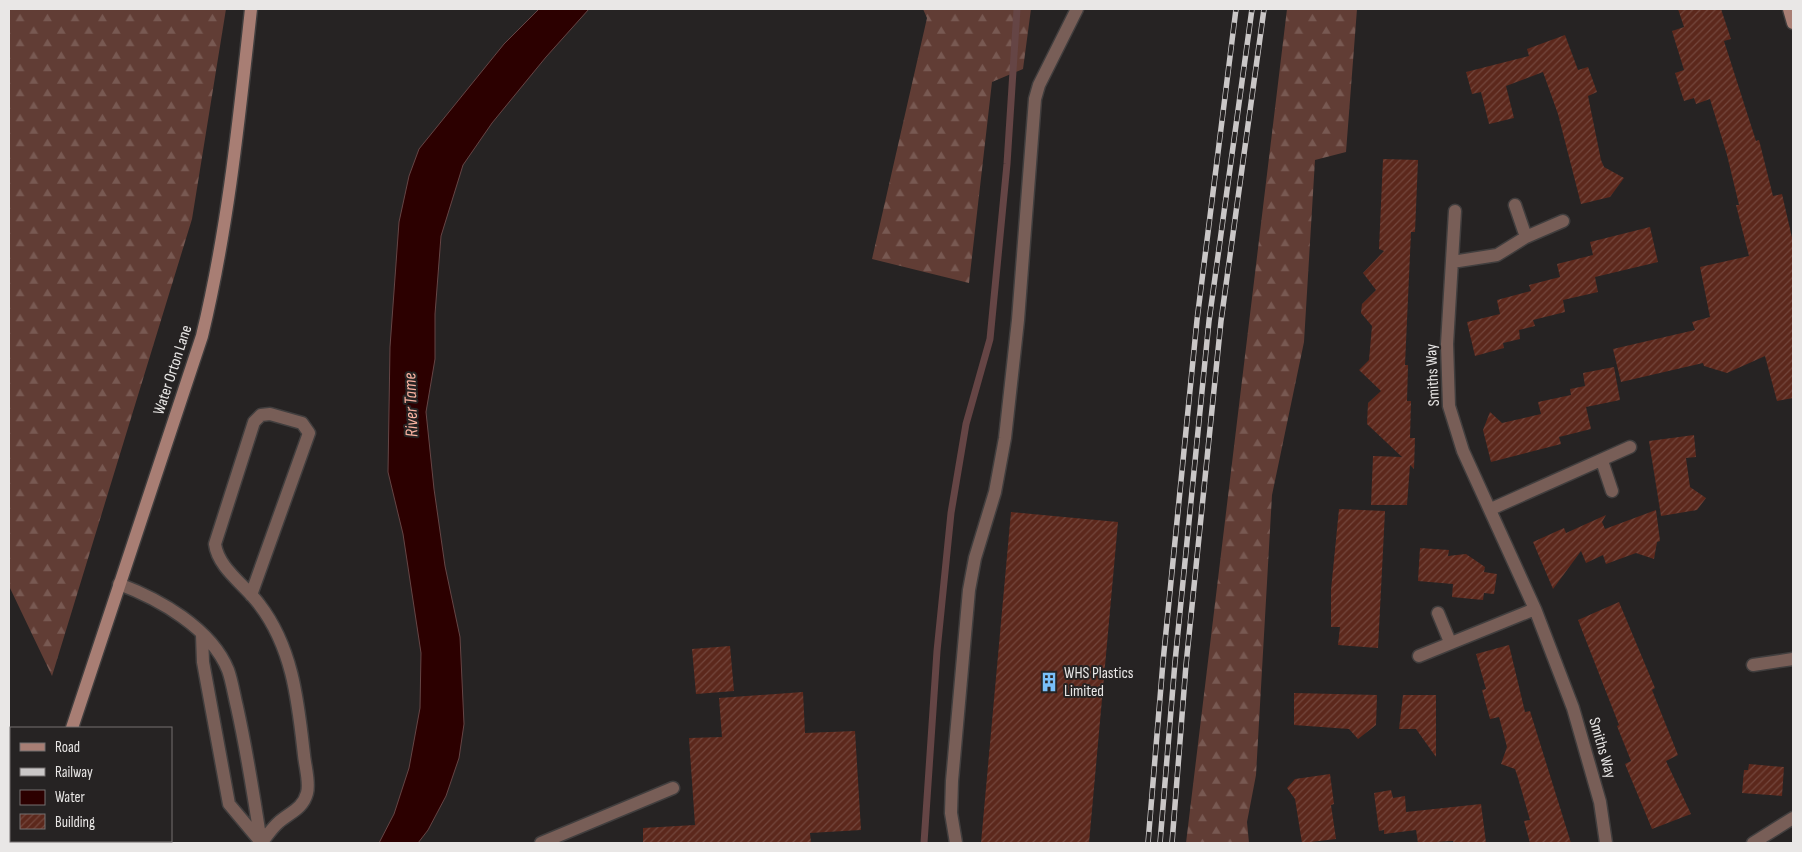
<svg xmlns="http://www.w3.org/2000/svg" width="1802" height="852" font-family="'Sofia Sans Condensed',sans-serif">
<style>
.forest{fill:url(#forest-firs)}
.water{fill:#2c0000;stroke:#654545}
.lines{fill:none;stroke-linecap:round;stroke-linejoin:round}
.stream{stroke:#654545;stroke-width:7}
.building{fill:url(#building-hatch)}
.lane-casing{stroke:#413e3e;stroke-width:15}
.street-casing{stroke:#413e3e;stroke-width:15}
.secondary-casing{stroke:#413e3e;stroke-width:15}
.lane{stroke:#785e57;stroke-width:12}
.street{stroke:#785e57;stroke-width:12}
.secondary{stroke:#a87e74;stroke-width:12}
.rail-casing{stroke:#cac7c7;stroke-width:5.5}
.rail{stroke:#262323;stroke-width:4;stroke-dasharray:11;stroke-linecap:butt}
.labels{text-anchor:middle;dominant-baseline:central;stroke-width:4;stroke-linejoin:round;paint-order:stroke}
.street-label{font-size:16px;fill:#e9e7e6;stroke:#262323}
.poi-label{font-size:16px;fill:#e9e7e6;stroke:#262323;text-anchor:start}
.water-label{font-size:18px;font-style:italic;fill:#f9b2a0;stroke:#262323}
</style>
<defs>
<pattern id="forest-firs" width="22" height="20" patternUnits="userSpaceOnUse" patternTransform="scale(1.25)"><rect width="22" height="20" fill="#613d35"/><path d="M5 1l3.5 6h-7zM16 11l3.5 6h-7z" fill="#785952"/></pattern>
<pattern id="building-hatch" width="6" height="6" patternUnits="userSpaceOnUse" patternTransform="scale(1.25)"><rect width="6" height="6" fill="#5c281c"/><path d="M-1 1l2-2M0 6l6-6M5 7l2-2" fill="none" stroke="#73473d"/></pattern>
</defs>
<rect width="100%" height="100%" fill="#262323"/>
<path class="forest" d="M 9,9 L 226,9 L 192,219 L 52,676 L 9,586 Z
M 923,9 L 1031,9 L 1023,69 L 992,82 L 969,283 L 872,259 L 927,18 Z
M 1287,9 L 1357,9 L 1346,152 L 1315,160 L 1304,342 L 1272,495 L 1256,775 L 1247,822 L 1249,843 L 1186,843 Z"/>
<path class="water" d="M 539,9 L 589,9 L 546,57 L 492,123 L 463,165 L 441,236 L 435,314 L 435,359 L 426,412 L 434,489 L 445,566 L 460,637 L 464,724 L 459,758 L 446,796 L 428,830 L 418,843 L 379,843 L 394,814 L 409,768 L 420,708 L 421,653 L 403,534 L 388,472 L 390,347 L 399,222 L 409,176 L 419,149 L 504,44 Z"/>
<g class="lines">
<path class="stream" d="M 924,843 L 937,651 L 951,513 L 966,424 L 990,339 L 1007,164 L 1017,9"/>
</g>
<path class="building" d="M 1678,9 L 1721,9 L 1731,39 L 1724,41 L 1756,141 L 1759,140 L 1773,196 L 1782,194 L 1793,242 L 1793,398 L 1777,401 L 1765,356 L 1727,373 L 1704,366 L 1703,363 L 1621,382 L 1613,349 L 1695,330 L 1692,322 L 1710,317 L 1700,267 L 1749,256 L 1736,205 L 1739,205 L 1727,155 L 1710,99 L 1696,104 L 1694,98 L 1684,101 L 1675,73 L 1684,70 L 1672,31 L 1684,27 Z
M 1565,35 L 1578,70 L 1588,67 L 1597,92 L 1588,96 L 1601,160 L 1604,167 L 1624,178 L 1610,197 L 1581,204 L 1558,114 L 1543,72 L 1506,86 L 1514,118 L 1489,124 L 1481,92 L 1472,94 L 1466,72 L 1529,56 L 1527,49 Z
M 1383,159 L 1418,160 L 1415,232 L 1411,232 L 1405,365 L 1408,365 L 1407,401 L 1411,401 L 1410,438 L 1415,438 L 1414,469 L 1410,465 L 1407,505 L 1371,505 L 1373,456 L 1402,457 L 1367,424 L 1368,403 L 1381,391 L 1359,370 L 1369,360 L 1372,326 L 1361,313 L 1362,304 L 1376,290 L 1363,273 L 1384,251 L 1379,249 Z
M 1650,227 L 1658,262 L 1595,277 L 1598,292 L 1563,300 L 1565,312 L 1533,320 L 1535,326 L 1519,330 L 1520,339 L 1503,343 L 1504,348 L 1475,356 L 1467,322 L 1500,314 L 1497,300 L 1531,291 L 1529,285 L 1560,277 L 1557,264 L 1593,255 L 1590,242 Z
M 1614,367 L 1620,400 L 1586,407 L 1591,429 L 1559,437 L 1561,444 L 1491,462 L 1483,430 L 1490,412 L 1502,423 L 1541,414 L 1538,402 L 1571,395 L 1570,389 L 1585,386 L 1583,373 Z
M 1694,435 L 1696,457 L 1686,458 L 1690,487 L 1706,498 L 1697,510 L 1661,516 L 1649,441 Z
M 1339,509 L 1385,511 L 1378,648 L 1338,645 L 1340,627 L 1331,627 L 1331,590 Z
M 1656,510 L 1660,541 L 1657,542 L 1654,559 L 1636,553 L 1606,564 L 1603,555 L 1586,563 L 1581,551 L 1553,589 L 1533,542 L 1564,528 L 1566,533 L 1606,515 L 1602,522 L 1605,529 Z
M 1011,512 L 1118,522 L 1089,843 L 981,843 Z
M 1420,548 L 1449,550 L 1448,556 L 1466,554 L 1485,567 L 1484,572 L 1497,574 L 1494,594 L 1484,593 L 1483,600 L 1452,597 L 1453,584 L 1418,581 Z
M 1619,602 L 1655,688 L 1652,690 L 1678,755 L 1666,761 L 1691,814 L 1652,829 L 1625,764 L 1631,761 L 1617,726 L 1619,725 L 1578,620 Z
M 1509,645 L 1525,712 L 1530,711 L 1571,843 L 1530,843 L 1524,821 L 1530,820 L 1518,778 L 1515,769 L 1501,764 L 1507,747 L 1499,717 L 1490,719 L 1482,690 L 1486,689 L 1476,654 Z
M 730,646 L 734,691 L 696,694 L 692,649 Z
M 803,692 L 805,733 L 855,731 L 861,830 L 810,833 L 811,843 L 643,843 L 643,828 L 695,825 L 689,738 L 722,737 L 719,698 Z
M 1294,693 L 1377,695 L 1376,725 L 1358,739 L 1349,729 L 1294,725 Z
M 1403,695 L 1436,695 L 1436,757 L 1416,729 L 1399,729 Z
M 1749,764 L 1784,767 L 1782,796 L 1742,793 L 1744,770 L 1748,770 Z
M 1330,774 L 1334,804 L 1331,805 L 1336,839 L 1302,843 L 1295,799 L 1287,788 L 1295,779 Z
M 1391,790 L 1393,798 L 1405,796 L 1406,812 L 1481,804 L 1486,843 L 1454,843 L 1453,841 L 1418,843 L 1416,830 L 1384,834 L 1384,830 L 1379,831 L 1374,793 Z"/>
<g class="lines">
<defs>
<path id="lane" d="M 119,584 C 159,599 211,628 228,670 C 232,681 234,695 237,707 C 247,752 254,797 261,843
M 251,595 L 309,433 L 302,423 L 270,414 L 261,415 L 254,422 L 215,544 C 218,568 245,585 259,604 C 293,648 298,702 304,755 C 305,766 310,783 307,793 C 303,809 289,813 279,822 C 272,828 267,836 261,843
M 202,635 L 203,662 L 229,804 L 260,841
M 1753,665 L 1793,659
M 541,843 L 673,788
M 956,843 L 951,813 L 952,781 L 969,590 L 975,558 L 995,492 L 1005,438 L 1018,320 L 1035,99 L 1039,85 L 1077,9"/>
<path id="street" d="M 1515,205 L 1526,237
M 1455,211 L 1447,344 L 1449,406 L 1463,451 L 1535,609 L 1573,708 L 1600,802 L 1606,843
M 1452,262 L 1497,255 L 1526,237 L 1563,221
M 1602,461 L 1612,491
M 1491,509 L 1630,447
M 1438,613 L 1450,642
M 1419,656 L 1535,609
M 1753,843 L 1793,818"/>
<path id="secondary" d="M 1789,9 L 1793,23
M 72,728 L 202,336 C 228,229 239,119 251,9
M 35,843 L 36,841"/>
</defs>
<use href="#lane" class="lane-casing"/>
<use href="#street" class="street-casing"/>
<use href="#secondary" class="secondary-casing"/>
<use href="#lane" class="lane"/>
<use href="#street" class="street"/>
<use href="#secondary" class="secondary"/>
<defs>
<path id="rail" d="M 1148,843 L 1163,662 L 1197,320 L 1236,9
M 1160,843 L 1175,662 L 1209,321 L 1252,9
M 1172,843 L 1186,665 L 1221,321 L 1264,9"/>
</defs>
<use href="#rail" class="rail-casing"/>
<use href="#rail" class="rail"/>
</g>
<defs>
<symbol id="building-bare" viewBox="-9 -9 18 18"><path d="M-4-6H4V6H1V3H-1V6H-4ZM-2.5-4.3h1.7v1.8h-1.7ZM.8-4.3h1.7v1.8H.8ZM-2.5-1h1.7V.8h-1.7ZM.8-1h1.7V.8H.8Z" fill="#79bff8" stroke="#262323" stroke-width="2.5" paint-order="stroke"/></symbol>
</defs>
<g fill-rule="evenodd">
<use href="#building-bare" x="1035" y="668" width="28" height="28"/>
</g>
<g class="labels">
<g class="street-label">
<text transform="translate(173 370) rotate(-72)">Water Orton Lane</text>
<text transform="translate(1433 375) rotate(-93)">Smiths Way</text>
<text transform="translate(1602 748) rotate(74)">Smiths Way</text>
</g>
<g class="poi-label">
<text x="1064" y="673">WHS Plastics<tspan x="1064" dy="18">Limited</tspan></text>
</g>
<g class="water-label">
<text transform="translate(411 405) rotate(-92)">River Tame</text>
</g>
</g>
<rect width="1802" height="852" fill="none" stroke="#e9e7e6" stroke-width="20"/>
<rect x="10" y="727" width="162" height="115" fill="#262323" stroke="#747171"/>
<rect x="20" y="743" width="25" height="8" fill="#a87e74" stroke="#747171"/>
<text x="55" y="752" font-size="15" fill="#e9e7e6">Road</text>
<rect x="20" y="768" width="25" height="8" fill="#cac7c7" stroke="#747171"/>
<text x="55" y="777" font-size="15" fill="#e9e7e6">Railway</text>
<rect x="20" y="790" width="25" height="15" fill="#2c0000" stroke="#747171"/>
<text x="55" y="802" font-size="15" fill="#e9e7e6">Water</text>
<rect x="20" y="814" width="25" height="15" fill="url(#building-hatch)" stroke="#747171"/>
<text x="55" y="827" font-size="15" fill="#e9e7e6">Building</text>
</svg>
